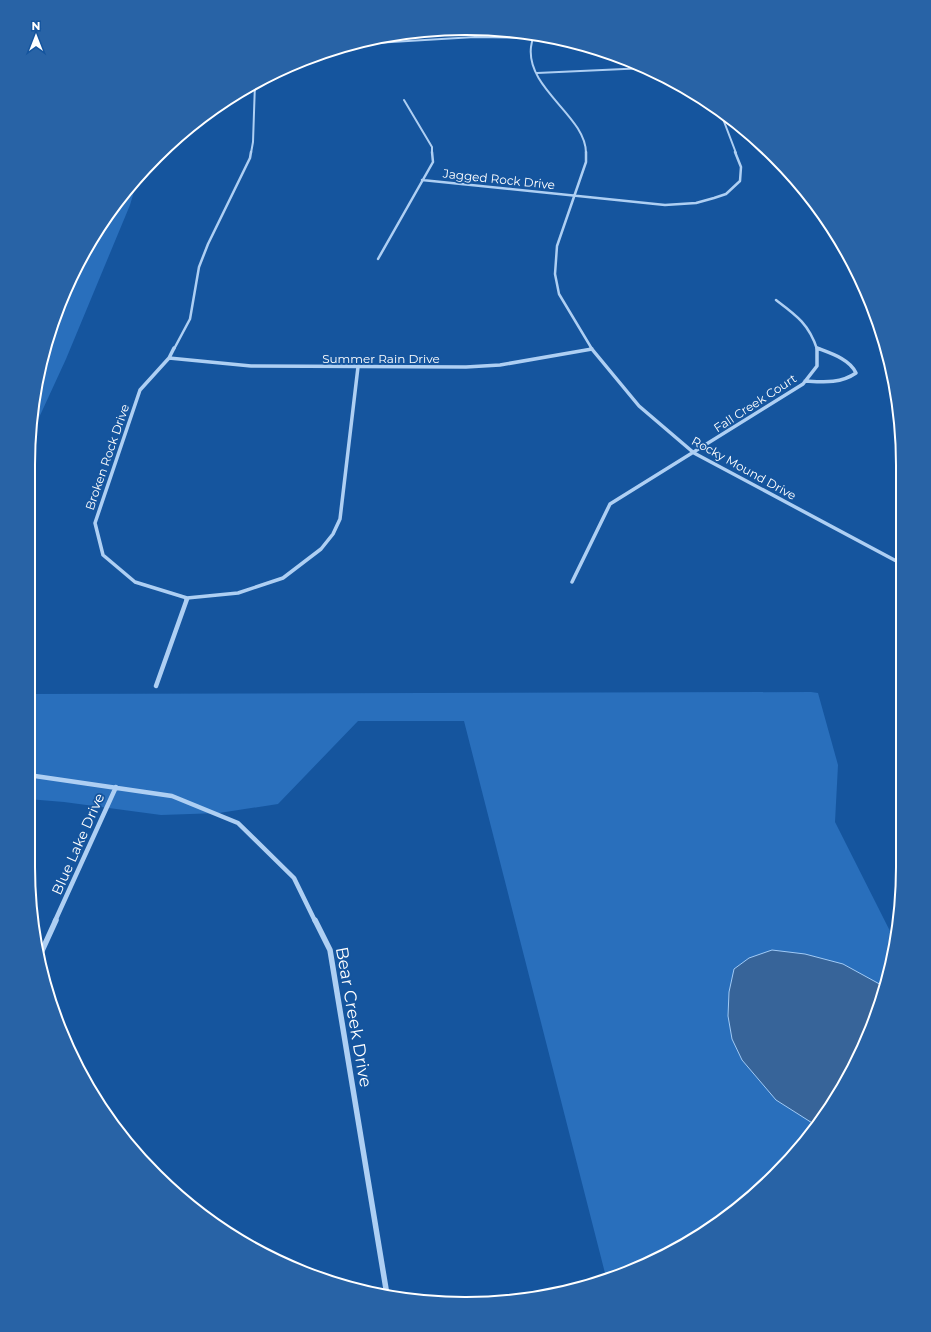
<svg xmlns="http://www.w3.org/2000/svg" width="931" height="1332" font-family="Montserrat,sans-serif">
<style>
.green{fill:#296fbc}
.water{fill:#376499;stroke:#a0caf6}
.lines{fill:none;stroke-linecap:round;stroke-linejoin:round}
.street-far4{stroke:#aecff3;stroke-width:2}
.street-far3{stroke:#aecff3;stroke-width:2.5}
.street-far2{stroke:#aecff3;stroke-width:3.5}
.street-far1{stroke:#aecff3;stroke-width:4.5}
.street{stroke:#aecff3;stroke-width:5.5}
.labels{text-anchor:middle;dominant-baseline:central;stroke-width:3.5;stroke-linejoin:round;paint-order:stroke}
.far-street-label{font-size:12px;fill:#fff;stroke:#15559e}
.street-label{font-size:14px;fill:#fff;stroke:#15559e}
.near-street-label{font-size:17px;fill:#fff;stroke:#15559e}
.rim{fill:none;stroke:#fff;stroke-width:2}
</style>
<rect width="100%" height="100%" fill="#15559e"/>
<path class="green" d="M 138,178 L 130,205 L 66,359 L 31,435 L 36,380 L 61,298 L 87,247 L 119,199 Z
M 811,692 L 818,693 L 838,765 L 835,822 L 895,941 L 888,980 L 858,1060 L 813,1133 L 754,1195 L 659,1259 L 606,1277 L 464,721 L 358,721 L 278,804 L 219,813 L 161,815 L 64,802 L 28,799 L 28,694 Z"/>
<path class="water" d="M 772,950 L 805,954 L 843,964 L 885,987 L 858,1060 L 817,1126 L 776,1100 L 742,1060 L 732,1039 L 728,1016 L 729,992 L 734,969 L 749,958 Z"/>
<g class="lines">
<path class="street-far4" d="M 534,35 C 532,39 532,42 531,47 C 526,89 586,116 586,153
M 358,44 L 475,37 L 532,38
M 537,73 L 646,68
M 404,100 L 432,147 L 432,153
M 720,111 L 736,153
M 251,153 L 253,142 L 255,83"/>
<path class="street-far3" d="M 586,152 L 586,162 L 557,246 L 555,274 L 559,294 L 592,349
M 422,180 L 665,205 L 696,203 L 714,198 L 726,194 L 740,181 L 741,167 L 735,152
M 378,259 L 433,162 L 432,152
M 776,300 C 796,315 809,324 817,349
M 817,348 L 820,349
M 174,349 L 190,319 L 199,267 L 208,244 L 250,158 L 251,152"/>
<path class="street-far2" d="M 174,348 L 169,358 L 140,390 L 95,523 L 103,555 L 135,582 L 187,598 L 238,593 L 283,578 L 321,549 L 333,534 L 340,519 L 358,367
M 591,348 L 639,406 L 694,453 L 900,563
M 169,358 L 251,366 L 466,367 L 500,365 L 592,349
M 805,381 C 823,382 840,384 856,373 C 850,359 830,353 817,348
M 572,582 L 610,504 L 803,384 L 817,366 L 817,348
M 186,600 L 187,598"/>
<path class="street-far1" d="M 156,686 L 187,599
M 28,775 L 172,796 L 238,823 L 294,878 L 315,921
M 55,921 L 116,787"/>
<path class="street" d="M 315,920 L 330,950 L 387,1295
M 40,955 L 56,920"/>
</g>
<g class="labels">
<g class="far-street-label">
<text transform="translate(499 179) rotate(6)">Jagged Rock Drive</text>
<text x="381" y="358">Summer Rain Drive</text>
<text transform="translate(755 403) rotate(-33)">Fall Creek Court</text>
<text transform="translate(107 457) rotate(-71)">Broken Rock Drive</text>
<text transform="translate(744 468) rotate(29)">Rocky Mound Drive</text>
</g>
<g class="street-label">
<text transform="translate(78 844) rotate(-66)">Blue Lake Drive</text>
</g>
<g class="near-street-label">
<text transform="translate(354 1017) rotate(80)">Bear Creek Drive</text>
</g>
</g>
<path d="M0 0H931V1332H0ZM465 35H466A430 430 0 0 1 896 465V867A430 430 0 0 1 466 1297H465A430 430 0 0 1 35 867V465A430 430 0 0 1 465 35Z" fill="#2863a6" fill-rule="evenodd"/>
<path class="rim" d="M465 35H466A430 430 0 0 1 896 465V867A430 430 0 0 1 466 1297H465A430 430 0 0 1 35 867V465A430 430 0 0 1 465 35Z"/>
<g transform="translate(36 36)" stroke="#15559e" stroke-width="3" paint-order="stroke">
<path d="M0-3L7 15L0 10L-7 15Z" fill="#ffffff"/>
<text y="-6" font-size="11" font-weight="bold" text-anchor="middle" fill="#ffffff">N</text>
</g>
</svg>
